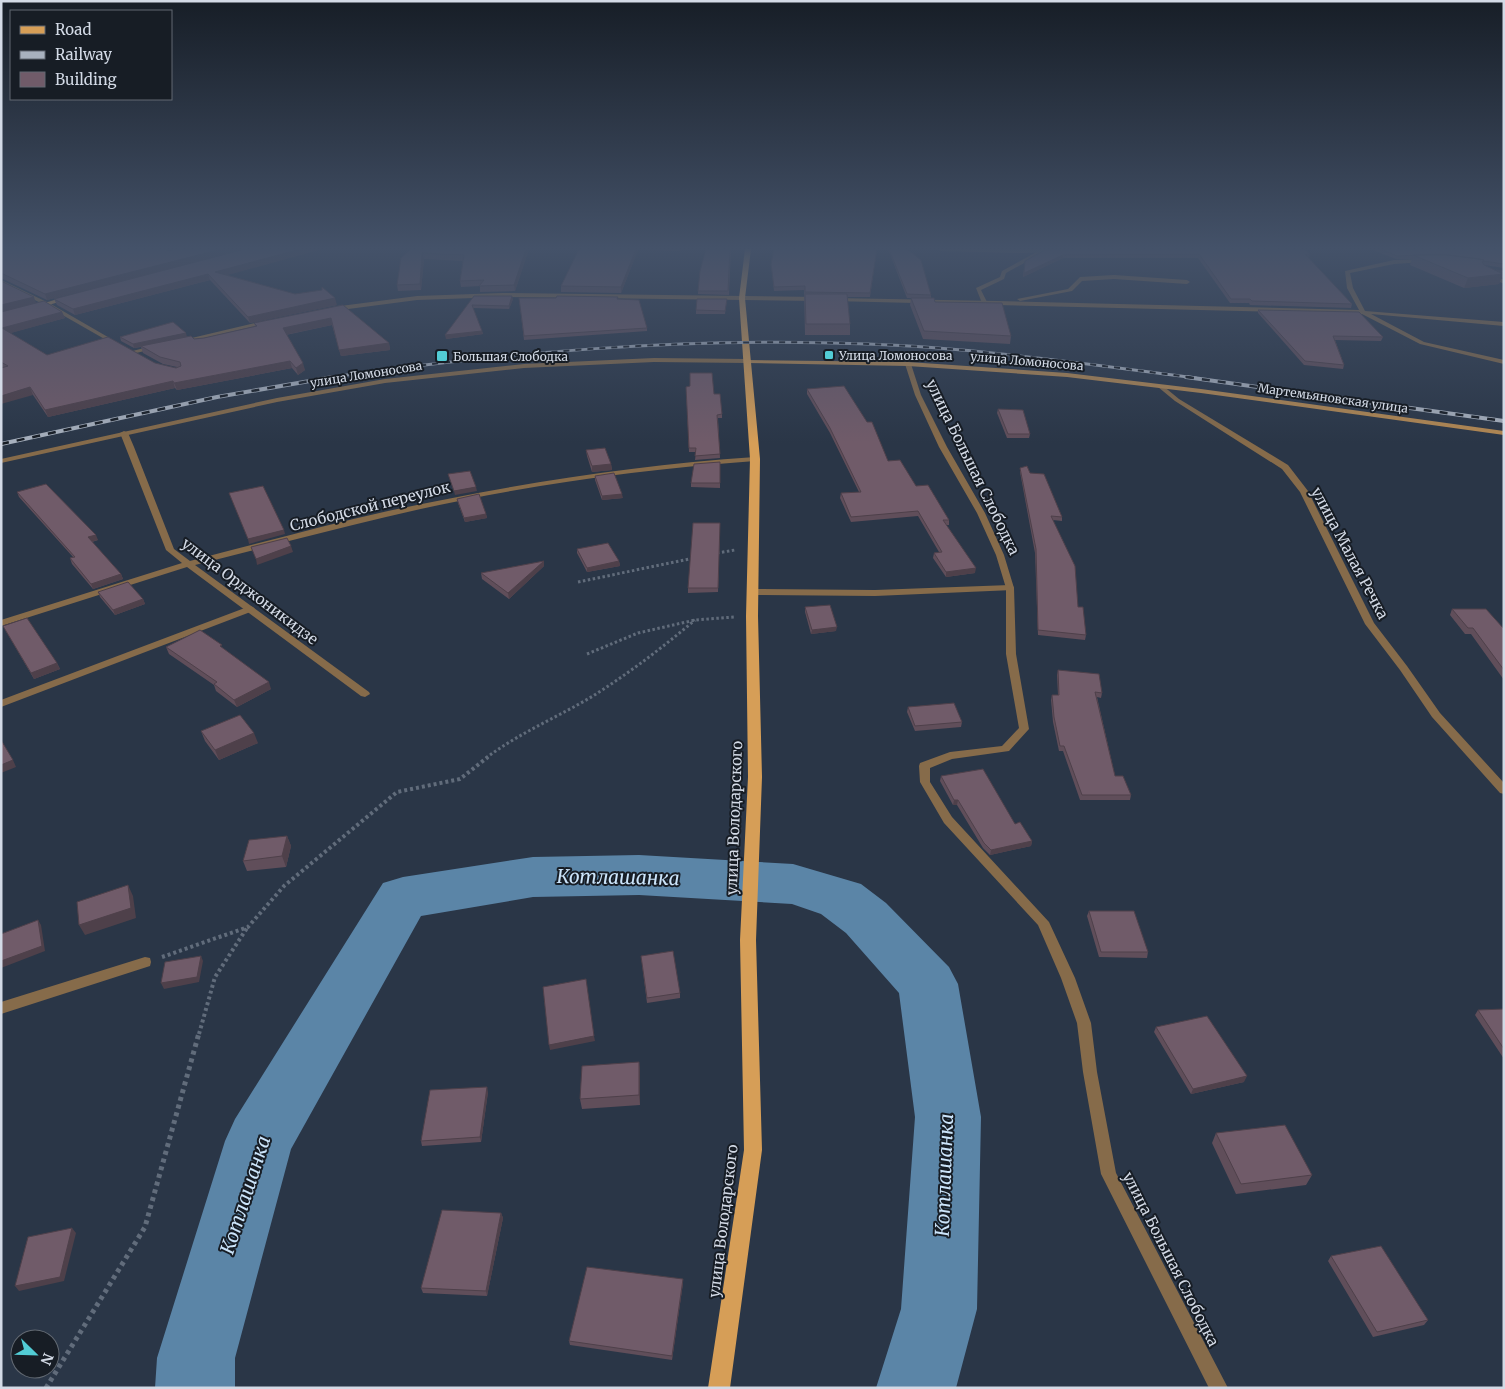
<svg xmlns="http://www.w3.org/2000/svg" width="1505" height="1389" font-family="Merriweather,serif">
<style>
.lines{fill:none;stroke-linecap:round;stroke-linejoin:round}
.river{fill:#5b85a7;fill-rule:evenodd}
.path-far2{stroke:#616c7b;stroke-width:3;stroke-dasharray:2.5 2.5;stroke-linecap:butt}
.path-far1{stroke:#616c7b;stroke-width:4;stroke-dasharray:3 3;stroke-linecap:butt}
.path{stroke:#616c7b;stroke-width:5;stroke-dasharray:4 4;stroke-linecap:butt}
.service{fill:#866b4a;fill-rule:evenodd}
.minor{fill:#866b4a;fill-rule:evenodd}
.tertiary{fill:#866b4a;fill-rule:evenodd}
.secondary{fill:#b38852;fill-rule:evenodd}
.primary{fill:#d69e57;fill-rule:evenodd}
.rail-far1-casing{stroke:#a8b1be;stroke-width:3}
.rail-casing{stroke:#a8b1be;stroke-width:4}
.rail-far1{stroke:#171d25;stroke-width:2;stroke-dasharray:6;stroke-linecap:butt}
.rail{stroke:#171d25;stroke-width:2.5;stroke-dasharray:8;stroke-linecap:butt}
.wall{fill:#604e5a}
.shaded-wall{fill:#4e404a}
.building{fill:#705b69;stroke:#4e404a}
.poi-dot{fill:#52ccd5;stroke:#171d25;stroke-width:2}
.labels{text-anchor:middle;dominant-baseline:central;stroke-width:4;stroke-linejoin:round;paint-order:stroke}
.far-poi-label{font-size:12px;fill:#d3dae6;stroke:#171d25;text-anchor:start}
.far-street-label{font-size:12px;fill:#d3dae6;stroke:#171d25}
.street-label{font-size:15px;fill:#d3dae6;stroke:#171d25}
.near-water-label{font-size:19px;font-style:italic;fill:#cce5fb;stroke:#171d25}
</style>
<rect width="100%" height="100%" fill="#2a3647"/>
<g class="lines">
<path class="river" d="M 639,855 L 793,864 L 861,884 L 886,903 L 949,967 L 958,984 L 981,1117 L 977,1309 L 956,1388 L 876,1388 L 901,1309 L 915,1117 L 899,993 L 846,933 L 821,914 L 792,904 L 639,895 L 533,897 L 421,916 L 291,1149 L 235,1358 L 235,1388 L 155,1388 L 157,1358 L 225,1141 L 235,1119 L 383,883 L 403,877 L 533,857 Z"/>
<path class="path-far2" d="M 717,553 L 735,550
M 578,582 L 694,558
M 587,654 L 638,633 L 695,620 L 734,617
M 486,758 C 519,733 558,717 593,696 C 629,673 662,648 695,620"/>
<path class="path-far1" d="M 162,957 L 248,927 L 284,886 L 397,792 L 460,779 L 488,757
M 199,1034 L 215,977 L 247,928"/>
<path class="path" d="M 46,1388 L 145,1227 L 199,1033"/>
<path class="service" d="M 1042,249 L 1044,252 L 1006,273 L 1004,279 L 981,290 L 987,302 L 982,303 L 976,288 L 1000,277 L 1002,271 Z
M 1426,259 L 1424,262 L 1394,264 L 1350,273 L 1353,288 L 1365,311 L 1504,322 L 1504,326 L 1371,314 L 1424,342 L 1504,360 L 1504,364 L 1420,344 L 1362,314 L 997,305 L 994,303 L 997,301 L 1359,310 L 1347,288 L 1345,271 L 1394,260 Z
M 1488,272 L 1504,280 L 1504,284 L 1486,275 L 1485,274 Z
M 1114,275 L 1187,280 L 1190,282 L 1187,284 L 1114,279 L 1082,281 L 1072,291 L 1020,301 L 1017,299 L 1068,289 L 1080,277 Z
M 1010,585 L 1013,586 L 1014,588 L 1013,590 L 875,596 L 753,595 L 749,592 L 753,589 L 875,590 Z
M 250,606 L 253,607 L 255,609 L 253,611 L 1,707 L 1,700 Z"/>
<path class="minor" d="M 938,249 L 1082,249 L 1079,251 L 1021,253 L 941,251 Z
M 1,280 L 49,303 L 120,344 L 115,345 L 45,305 L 1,284 Z
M 502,293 L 818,297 L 821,299 L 818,301 L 502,297 L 417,300 L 333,311 L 330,309 L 333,307 L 417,296 Z
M 835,298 L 997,301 L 1000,303 L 997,305 L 833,301 L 832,300 Z
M 268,320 L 270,321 L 270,323 L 182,343 L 179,341 Z
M 155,345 L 158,347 L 157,348 L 132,354 L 129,352 Z
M 908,362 L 911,364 L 921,395 L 947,447 L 985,513 L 1004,555 L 1014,588 L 1016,654 L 1029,729 L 1009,751 L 952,759 L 930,768 L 930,782 L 952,817 L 1049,922 L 1075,978 L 1091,1023 L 1097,1072 L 1116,1173 L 1228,1388 L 1209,1388 L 1101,1174 L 1083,1072 L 1077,1023 L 1061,978 L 1038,925 L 944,823 L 920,782 L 919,766 L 920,763 L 950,752 L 1002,746 L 1019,728 L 1006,654 L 1006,588 L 996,555 L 977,513 L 939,447 L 915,395 L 905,364 Z
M 1158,385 L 1162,385 L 1179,399 L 1288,465 L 1308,491 L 1374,623 L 1407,666 L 1440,713 L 1504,783 L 1504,794 L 1500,793 L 1432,717 L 1400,670 L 1365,624 L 1300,492 L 1282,469 L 1175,401 L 1158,387 Z
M 124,431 L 128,433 L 134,447 L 174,549 L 190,561 C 256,544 322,526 388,511 C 509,485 632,465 755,457 L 759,459 L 755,461 C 631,470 506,488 386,517 C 322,532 259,549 195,565 L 369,692 L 370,694 L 365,697 L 361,696 L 187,567 L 1,626 L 1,620 L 182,563 L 166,550 L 120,433 Z
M 145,957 L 150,958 L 151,962 L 150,966 L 1,1014 L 1,1002 Z"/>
<path class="tertiary" d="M 654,358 L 747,359 L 750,361 L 747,363 L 654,362 L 524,368 L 385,383 L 277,402 L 1,463 L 1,459 L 277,398 L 385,379 L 524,364 Z"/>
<path class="secondary" d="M 67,296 L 69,297 L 69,299 L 35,309 L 32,307 Z
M 745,360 L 908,362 L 1067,373 L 1201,389 L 1504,431 L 1504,435 L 1201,393 L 1067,377 L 908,366 L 747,363 L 745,362 Z"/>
<path class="primary" d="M 745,249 L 751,249 L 745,298 L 760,459 L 758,616 L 762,777 L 756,940 L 762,1150 L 730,1388 L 708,1388 L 744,1150 L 740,940 L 748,777 L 746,616 L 750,459 L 739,298 Z"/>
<defs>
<path id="rail-far1" d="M 325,378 C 507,352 683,337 868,344 C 978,348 1087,364 1196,378"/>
<path id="rail" d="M 1186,377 L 1504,421
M 1,444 L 217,397 L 333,377"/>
</defs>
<use href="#rail-far1" class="rail-far1-casing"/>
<use href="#rail" class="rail-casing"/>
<use href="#rail-far1" class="rail-far1"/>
<use href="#rail" class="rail"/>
</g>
<path class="wall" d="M 411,249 L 529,249 L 515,291 L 480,292 L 480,286 L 461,287 L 460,281 L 463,261 L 424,259 L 421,290 L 398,291 L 397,285 Z
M 579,249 L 681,249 L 680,251 L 638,250 L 621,293 L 561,292 L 561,286 Z
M 731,249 L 729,295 L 698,294 L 698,291 Z
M 877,249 L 870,297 L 847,297 L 850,324 L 850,335 L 805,335 L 804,290 L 774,291 L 771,264 Z
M 888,249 L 907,249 L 931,295 L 931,298 L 935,302 L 1011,336 L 1010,344 L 923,339 L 910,305 L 911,298 L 907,298 Z
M 1080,249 L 1310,254 L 1309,258 L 1308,258 L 1352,304 L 1351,308 L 1250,305 L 1249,303 L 1230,303 L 1198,258 L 1063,258 L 1023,277 L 1025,261 Z
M 1370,249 L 1504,249 L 1504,268 L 1484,265 L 1495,270 L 1496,270 L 1504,271 L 1504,278 L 1501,277 L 1499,284 L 1464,288 L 1410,265 L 1412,259 L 1396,259 Z
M 1,250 L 227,275 L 295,294 L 337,305 L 250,323 L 210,280 L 75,315 L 57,305 L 54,299 L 129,279 L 47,300 L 1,278 Z
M 1,281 L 36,303 L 62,312 L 65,318 L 10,333 L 47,355 L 155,363 L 176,368 L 177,367 L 163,364 L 143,353 L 141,347 L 134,348 L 121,341 L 120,337 L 187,337 L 194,339 L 204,338 L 255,326 L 254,323 L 343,305 L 389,343 L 390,350 L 341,356 L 332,325 L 286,335 L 305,370 L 298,375 L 292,368 L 177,390 L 175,388 L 48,417 L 33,395 L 1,367 Z
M 474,296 L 513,299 L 509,309 L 473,308 L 482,331 L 483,334 L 446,339 Z
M 618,297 L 618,300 L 647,328 L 647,331 L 524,340 L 519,298 Z
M 727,299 L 725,314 L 696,314 L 696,310 Z
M 1258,310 L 1383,337 L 1381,341 L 1335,340 L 1344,365 L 1343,369 L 1304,365 L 1258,313 Z
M 686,387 L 714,394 L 722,414 L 722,418 L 718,418 L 720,458 L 695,460 L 696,452 L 689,452 Z
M 807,389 L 916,486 L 949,520 L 949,525 L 946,525 L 975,573 L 946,577 L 933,558 L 934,553 L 939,552 L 918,516 L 851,522 L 840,498 L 841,493 L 859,492 L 830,433 L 807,394 Z
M 998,409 L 1030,434 L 1029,438 L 1007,438 L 997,413 Z
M 586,450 L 611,464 L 612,470 L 592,472 L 587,456 Z
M 720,462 L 720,488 L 691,487 L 691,483 Z
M 1020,468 L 1030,473 L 1062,517 L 1062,521 L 1053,520 L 1086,635 L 1085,640 L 1038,635 L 1035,553 L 1020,472 Z
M 595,476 L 623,498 L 602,500 L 595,480 Z
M 17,492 L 98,540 L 92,542 L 121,574 L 123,579 L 93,589 L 72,564 L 70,558 L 73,557 L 19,497 Z
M 457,499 L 486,514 L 487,518 L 465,522 L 458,503 Z
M 720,523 L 718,592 L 688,593 L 688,588 Z
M 577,549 L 619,561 L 620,566 L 587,572 L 577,553 Z
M 544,566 L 509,599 L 482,579 L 481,573 Z
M 98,592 L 143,599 L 145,604 L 115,615 L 100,597 Z
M 805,607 L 836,631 L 811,634 L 805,612 Z
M 1452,609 L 1504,629 L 1504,680 L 1471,634 L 1465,634 L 1450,615 Z
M 3,626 L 57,663 L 60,669 L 34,679 Z
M 166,647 L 224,649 L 271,689 L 237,707 L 216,691 L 214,685 L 169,654 Z
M 1058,670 L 1102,693 L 1101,698 L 1097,697 L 1115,776 L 1131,795 L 1130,800 L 1080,800 L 1063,751 L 1059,751 L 1053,722 L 1051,700 L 1052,695 L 1058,695 L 1057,675 Z
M 908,707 L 962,722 L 961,727 L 915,731 L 907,712 Z
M 201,731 L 258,743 L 219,760 L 205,741 Z
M 941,776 L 1015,824 L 1032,841 L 1031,846 L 990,855 L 983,848 L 957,805 L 953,805 L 940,781 Z
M 287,836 L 291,846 L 286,867 L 247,871 L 243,861 Z
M 1089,911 L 1148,952 L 1147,958 L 1099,957 L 1087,916 Z
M 641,956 L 680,993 L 680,998 L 647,1003 Z
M 1504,1009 L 1504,1059 L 1475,1015 L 1478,1010 Z
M 1156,1027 L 1244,1082 L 1191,1094 L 1154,1032 Z
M 639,1062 L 640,1073 L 640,1105 L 582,1109 L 580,1099 Z
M 488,1092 L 481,1142 L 422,1146 L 421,1141 Z
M 1216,1133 L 1312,1175 L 1306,1185 L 1236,1194 L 1212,1143 Z
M 501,1213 L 503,1218 L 487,1296 L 423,1293 L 421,1288 Z
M 1331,1256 L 1428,1320 L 1424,1325 L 1373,1337 L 1328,1261 Z
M 683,1283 L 672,1360 L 570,1345 L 569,1341 Z"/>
<path class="shaded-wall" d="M 222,249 L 247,249 L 47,300 L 45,294 Z
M 301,249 L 323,249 L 217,278 L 215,272 Z
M 526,249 L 529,249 L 515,291 L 514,285 Z
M 636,249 L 638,249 L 638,250 L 621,293 L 621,287 Z
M 422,253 L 424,259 L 421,290 L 420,284 Z
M 1063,255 L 1063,258 L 1023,277 L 1024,273 Z
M 208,274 L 210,280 L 75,315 L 73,309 Z
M 1503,274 L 1499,284 L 1464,288 L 1468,278 Z
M 512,296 L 513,299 L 509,309 L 509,306 Z
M 34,297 L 36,303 L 1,312 L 1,305 Z
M 335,298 L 337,305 L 250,323 L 248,317 Z
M 62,312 L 65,318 L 4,335 L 2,328 Z
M 331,318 L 332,325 L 284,335 L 283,328 Z
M 482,331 L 483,334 L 446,339 L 445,335 Z
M 186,333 L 187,337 L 134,348 L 133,344 Z
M 389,343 L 390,350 L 341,356 L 339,350 Z
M 290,361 L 292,368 L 177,390 L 174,383 Z
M 303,363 L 305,370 L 298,375 L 296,368 Z
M 173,381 L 175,388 L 48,417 L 45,410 Z
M 30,387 L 33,395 L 1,404 L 1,396 Z
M 611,464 L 612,470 L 592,472 L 592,466 Z
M 476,487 L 477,491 L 455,495 L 454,491 Z
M 622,494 L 623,498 L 602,500 L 602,496 Z
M 486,514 L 487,518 L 465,522 L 464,518 Z
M 284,530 L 285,534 L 249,544 L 248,539 Z
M 96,535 L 98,540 L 90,542 L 88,537 Z
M 291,546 L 293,552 L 257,565 L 256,559 Z
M 544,561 L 544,566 L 509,599 L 508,593 Z
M 619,561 L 620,566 L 587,572 L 587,568 Z
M 976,568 L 975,573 L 946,577 L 946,572 Z
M 121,574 L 123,579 L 93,589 L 91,584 Z
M 143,599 L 145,604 L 115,615 L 113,610 Z
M 837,627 L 836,631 L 811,634 L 812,630 Z
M 57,663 L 60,669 L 34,679 L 31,673 Z
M 269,682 L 271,689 L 237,707 L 234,700 Z
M 254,733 L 258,743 L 219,760 L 215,750 Z
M 13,760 L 16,767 L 1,773 L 1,765 Z
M 954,800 L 958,800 L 957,805 L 953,805 Z
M 287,836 L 291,846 L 286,867 L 282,856 Z
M 1032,841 L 1031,846 L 990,855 L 991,850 Z
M 128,885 L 133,896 L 136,918 L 85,935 L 79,925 Z
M 38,920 L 41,925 L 45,951 L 1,968 L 1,961 Z
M 201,956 L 203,961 L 199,982 L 164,989 L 161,983 Z
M 594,1036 L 595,1041 L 550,1050 L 549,1045 Z
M 639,1062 L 640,1073 L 640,1105 L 639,1095 Z
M 1247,1076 L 1244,1082 L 1191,1094 L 1193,1089 Z
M 487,1087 L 488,1092 L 481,1142 L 480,1137 Z
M 501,1213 L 503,1218 L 487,1296 L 486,1291 Z
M 72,1228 L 76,1233 L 64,1281 L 19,1291 L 15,1286 Z
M 683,1279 L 683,1283 L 672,1360 L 672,1356 Z"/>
<path class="building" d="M 10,249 L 164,249 L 169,251 L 177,249 L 222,249 L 45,294 L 1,273 L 1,250 Z
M 245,249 L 301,249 L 215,272 L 295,294 L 322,290 L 322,287 L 335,298 L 248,317 L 208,274 L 73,309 L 54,299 Z
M 411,249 L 526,249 L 514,285 L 479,286 L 484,280 L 460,281 L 464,255 L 422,253 L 420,284 L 397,285 L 401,258 Z
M 579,249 L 636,249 L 621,287 L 561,286 Z
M 706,249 L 730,249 L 728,291 L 698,291 L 700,271 Z
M 774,249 L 877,249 L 870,293 L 805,292 L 805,286 L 774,287 L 771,264 Z
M 889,249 L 907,249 L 921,260 L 931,295 L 907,294 Z
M 1080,249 L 1304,249 L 1310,254 L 1305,254 L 1352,304 L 1252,301 L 1250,299 L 1231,299 L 1199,254 L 1063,255 L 1024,273 L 1025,261 L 1045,250 Z
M 1380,249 L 1504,249 L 1504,264 L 1483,261 L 1484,260 L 1479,259 L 1440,254 L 1397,256 Z
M 1413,255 L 1448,255 L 1479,259 L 1484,260 L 1482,262 L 1484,265 L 1503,274 L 1468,278 Z
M 1496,270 L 1504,271 L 1504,273 Z
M 1,281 L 34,297 L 1,305 Z
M 805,294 L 847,294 L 850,324 L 806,324 Z
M 474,296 L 512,296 L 509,306 L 472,305 L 482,331 L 445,335 Z
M 557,296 L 618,297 L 617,299 L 639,300 L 647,328 L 524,336 L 519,298 L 556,298 Z
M 911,298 L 934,298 L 935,302 L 1002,303 L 1011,336 L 924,331 Z
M 697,299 L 727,299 L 725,311 L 696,310 Z
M 44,301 L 62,312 L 2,328 L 47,355 L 108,337 L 155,363 L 176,368 L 181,366 L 180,362 L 160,357 L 141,346 L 191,336 L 194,339 L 204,338 L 257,326 L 254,323 L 343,305 L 389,343 L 339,350 L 331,318 L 283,328 L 303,363 L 296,368 L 290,361 L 174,383 L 173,381 L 45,410 L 30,387 L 1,396 L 1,368 L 8,366 L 1,362 L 1,312 Z
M 1258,310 L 1359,312 L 1383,337 L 1333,336 L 1344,365 L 1305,361 Z
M 173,322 L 186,333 L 133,344 L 120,337 Z
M 690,373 L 712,373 L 714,394 L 720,394 L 722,414 L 717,415 L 720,454 L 695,456 L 696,448 L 689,448 L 686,387 L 690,386 Z
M 844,386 L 867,422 L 872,422 L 888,461 L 900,460 L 916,486 L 928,485 L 949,520 L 943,520 L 976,568 L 946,572 L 934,553 L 942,552 L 918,511 L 851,517 L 841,493 L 861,492 L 830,428 L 807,389 Z
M 998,409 L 1023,410 L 1030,434 L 1008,434 Z
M 605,448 L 611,464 L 592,466 L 586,450 Z
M 720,462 L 720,483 L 691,483 L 694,464 Z
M 1027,466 L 1030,473 L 1044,474 L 1062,517 L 1051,516 L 1075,566 L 1078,607 L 1083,607 L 1086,635 L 1038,630 L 1036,549 L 1020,468 Z
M 470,471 L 476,487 L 454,491 L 448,474 Z
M 614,473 L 622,494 L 602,496 L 595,476 Z
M 46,484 L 96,535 L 88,537 L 121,574 L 91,584 L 70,558 L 75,557 L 17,492 Z
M 263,486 L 284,530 L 248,539 L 229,493 Z
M 479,494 L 486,514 L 464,518 L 457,499 Z
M 693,523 L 720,523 L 718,588 L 688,588 Z
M 287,538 L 291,546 L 256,559 L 251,547 Z
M 608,543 L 619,561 L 587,568 L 577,549 Z
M 544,561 L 508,593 L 481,573 Z
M 128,582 L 143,599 L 113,610 L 98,592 Z
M 830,605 L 837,627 L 812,630 L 805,607 Z
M 1452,609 L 1486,609 L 1504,629 L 1504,670 L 1473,628 L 1468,628 Z
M 27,618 L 57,663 L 31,673 L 3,626 Z
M 200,630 L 222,645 L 220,646 L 269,682 L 234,700 L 214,684 L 217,682 L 166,647 Z
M 1058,670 L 1099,674 L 1102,693 L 1095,692 L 1115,776 L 1123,776 L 1131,795 L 1082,795 L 1064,746 L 1060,746 L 1054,717 L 1052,695 L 1059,695 Z
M 954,703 L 962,722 L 915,726 L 908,707 Z
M 240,715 L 254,733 L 215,750 L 201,731 Z
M 1,740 L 13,760 L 1,765 Z
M 983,769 L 1015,824 L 1020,822 L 1032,841 L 991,850 L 984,843 L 958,800 L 954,800 L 941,776 Z
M 287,836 L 282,856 L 243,861 L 249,840 Z
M 128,885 L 131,908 L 79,925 L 77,902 Z
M 1089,911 L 1134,911 L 1148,952 L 1101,952 Z
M 38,920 L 42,946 L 1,961 L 1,934 Z
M 673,951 L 680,993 L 647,998 L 641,956 Z
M 201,956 L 197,977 L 161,983 L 165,962 Z
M 586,979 L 594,1036 L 549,1045 L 543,987 Z
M 1504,1009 L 1504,1049 L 1478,1010 Z
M 1207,1016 L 1247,1076 L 1193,1089 L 1156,1027 Z
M 639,1062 L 639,1095 L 580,1099 L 582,1066 Z
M 487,1087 L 480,1137 L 421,1141 L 430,1090 Z
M 1285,1125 L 1312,1175 L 1241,1184 L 1216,1133 Z
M 442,1210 L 501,1213 L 486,1291 L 421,1288 Z
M 72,1228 L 60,1277 L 15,1286 L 28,1237 Z
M 1381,1246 L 1428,1320 L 1377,1332 L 1331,1256 Z
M 587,1267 L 683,1279 L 672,1356 L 569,1341 Z"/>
<linearGradient id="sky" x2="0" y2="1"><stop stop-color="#171e27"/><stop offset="0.56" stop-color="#445269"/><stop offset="1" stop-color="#445269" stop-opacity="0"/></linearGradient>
<rect width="1505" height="443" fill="url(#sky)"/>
<g class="poi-dot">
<rect x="824" y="350" width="10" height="10" rx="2.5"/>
<rect x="436" y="350" width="12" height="12" rx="2.5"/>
</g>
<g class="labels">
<g class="far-poi-label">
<text x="839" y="355">Улица Ломоносова</text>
<text x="453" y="356">Большая Слободка</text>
</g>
<g class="far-street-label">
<text transform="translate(1027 361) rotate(5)">улица Ломоносова</text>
<text transform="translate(366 374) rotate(-9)">улица Ломоносова</text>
<text transform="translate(1333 398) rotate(8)">Мартемьяновская улица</text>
</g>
<g class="street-label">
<text transform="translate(973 467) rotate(64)">улица Большая Слободка</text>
<text transform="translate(370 506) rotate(-14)">Слободской переулок</text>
<text transform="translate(1350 553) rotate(62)">улица Малая Речка</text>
<text transform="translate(250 591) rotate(37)">улица Орджоникидзе</text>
<text transform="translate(734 818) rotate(-88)">улица Володарского</text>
<text transform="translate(723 1221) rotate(-83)">улица Володарского</text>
<text transform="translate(1171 1259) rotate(63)">улица Большая Слободка</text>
</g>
<g class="near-water-label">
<text transform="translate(618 877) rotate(1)">Котлашанка</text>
<text transform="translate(944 1175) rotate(-88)">Котлашанка</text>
<text transform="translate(245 1195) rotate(-72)">Котлашанка</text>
</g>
</g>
<rect width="1505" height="1389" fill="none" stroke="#d3dae6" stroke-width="5"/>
<rect x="10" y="10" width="162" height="90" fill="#171d25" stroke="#626972"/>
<rect x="20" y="26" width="25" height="8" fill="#d69e57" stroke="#626972"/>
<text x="55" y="35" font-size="15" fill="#d3dae6">Road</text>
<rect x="20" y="51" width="25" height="8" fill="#a8b1be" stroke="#626972"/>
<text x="55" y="60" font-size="15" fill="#d3dae6">Railway</text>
<rect x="20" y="72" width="25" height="15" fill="#705b69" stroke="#626972"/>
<text x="55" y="85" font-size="15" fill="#d3dae6">Building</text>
<g transform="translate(35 1354) rotate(113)"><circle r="24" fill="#171d25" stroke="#626972"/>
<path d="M0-4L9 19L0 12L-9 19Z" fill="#52ccd5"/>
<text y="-8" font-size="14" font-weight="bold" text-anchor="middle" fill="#d3dae6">N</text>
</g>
</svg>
